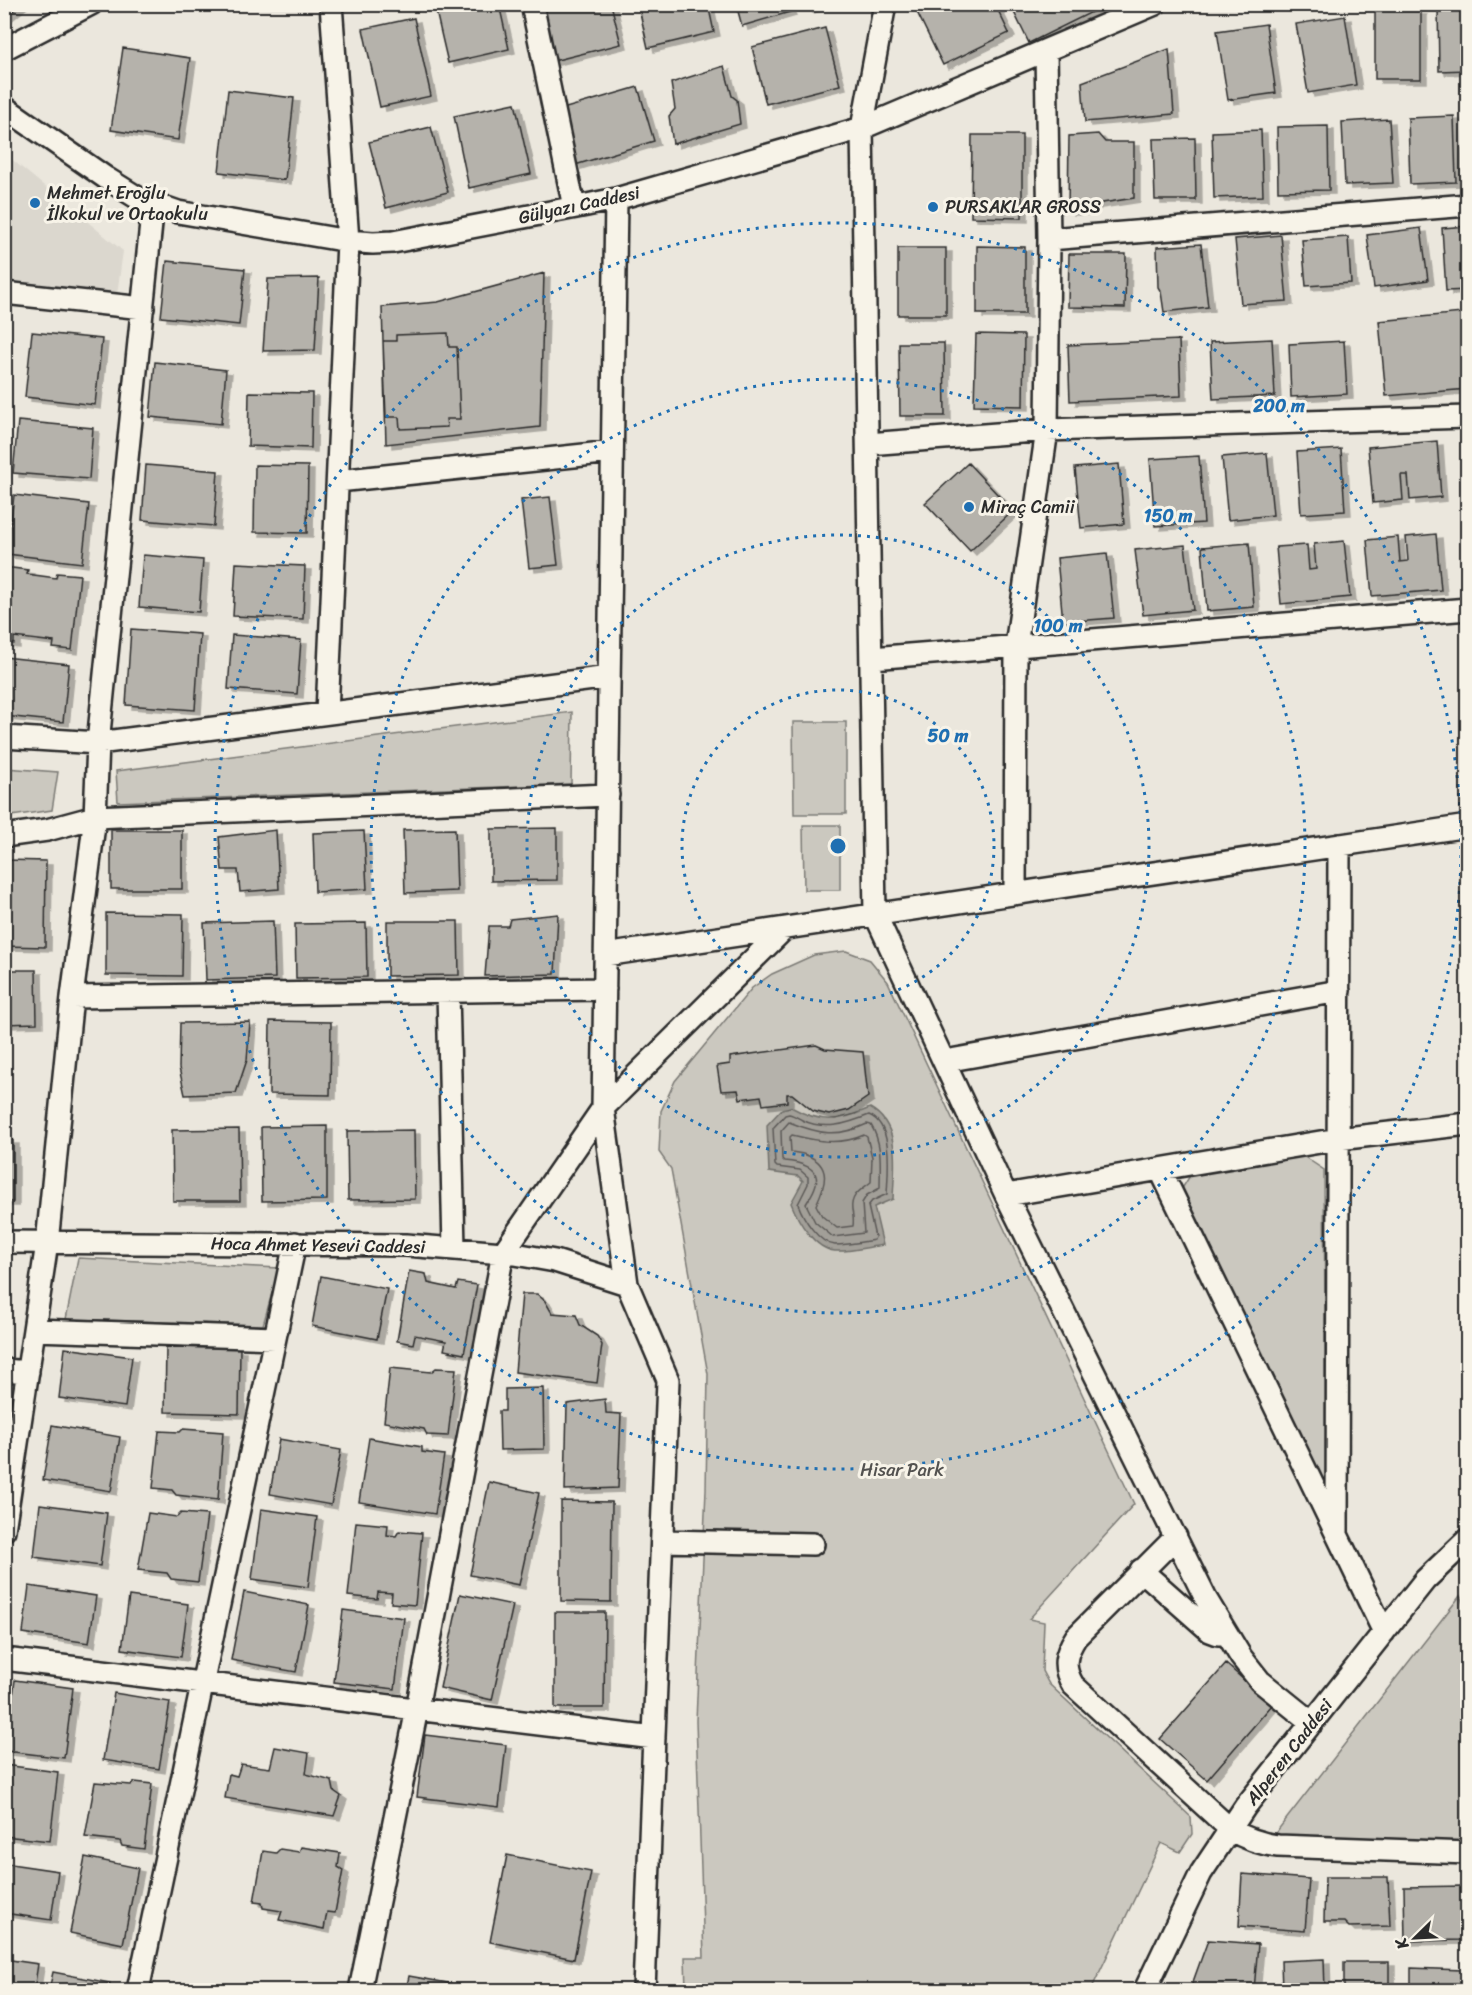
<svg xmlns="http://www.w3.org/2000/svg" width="1472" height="1995" font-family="Sriracha,sans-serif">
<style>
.built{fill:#dbd7ce}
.green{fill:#cbc8bf;stroke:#7b7a75;stroke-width:1.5}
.water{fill:#a29f98;stroke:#72716c;stroke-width:1.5}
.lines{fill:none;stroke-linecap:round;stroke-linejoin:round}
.shore{stroke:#5b5957;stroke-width:1.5}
.building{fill:#b5b2ab;stroke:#2b2b2b;stroke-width:1.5;filter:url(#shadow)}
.minor-casing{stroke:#2b2b2b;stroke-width:26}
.minor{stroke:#f7f3e8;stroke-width:21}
.ring{fill:none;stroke:#1f6fb2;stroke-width:3;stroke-dasharray:3 6}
.poi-dot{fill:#1f6fb2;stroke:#f7f3e8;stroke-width:2}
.labels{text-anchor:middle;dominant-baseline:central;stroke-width:6;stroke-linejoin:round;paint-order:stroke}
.poi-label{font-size:18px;fill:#2b2b2b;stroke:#f7f3e8;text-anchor:start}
.street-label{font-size:18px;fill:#2b2b2b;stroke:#f7f3e8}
.park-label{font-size:18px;fill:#535250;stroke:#f7f3e8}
.centre{fill:#1f6fb2;stroke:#f7f3e8;stroke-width:3}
.ring-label{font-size:18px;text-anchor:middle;font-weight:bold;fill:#1f6fb2;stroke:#f7f3e8;stroke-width:6;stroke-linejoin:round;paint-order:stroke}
</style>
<defs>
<filter id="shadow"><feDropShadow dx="6" dy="4" stdDeviation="0" flood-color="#0004"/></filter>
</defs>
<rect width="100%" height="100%" fill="#ebe7dd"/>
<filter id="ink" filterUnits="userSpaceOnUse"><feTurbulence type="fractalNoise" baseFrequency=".0167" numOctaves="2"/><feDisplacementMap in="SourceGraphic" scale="12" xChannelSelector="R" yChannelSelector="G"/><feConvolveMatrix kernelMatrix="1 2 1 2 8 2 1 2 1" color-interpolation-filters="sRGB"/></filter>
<g filter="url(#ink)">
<path class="built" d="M 4,153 L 123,251 L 117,295 L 5,282 Z"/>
<path class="green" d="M 572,712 L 571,784 L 118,802 L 116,771 Z
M 793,722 L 846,722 L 846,814 L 794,814 Z
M 5,768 L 58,772 L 52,810 L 5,817 Z
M 803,825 L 840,825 L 840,890 L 804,890 Z
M 846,951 L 870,960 L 888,982 L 1134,1504 L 1029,1619 L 1044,1622 L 1042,1671 L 1049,1684 L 1191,1817 L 1192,1834 L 1180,1852 L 1161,1843 L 1091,1990 L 686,1990 L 685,1957 L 704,1957 L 696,1721 L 706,1490 L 708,1374 L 671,1169 L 659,1152 L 661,1111 L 675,1081 L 752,988 L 772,974 L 814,955 Z
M 1300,1154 L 1324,1170 L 1326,1497 L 1181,1190 L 1193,1171 Z
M 78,1258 L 279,1268 L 263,1325 L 66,1319 Z
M 1460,1596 L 1465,1608 L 1466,1843 L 1270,1840 Z"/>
<path class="water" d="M 791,1107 C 821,1124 839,1122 870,1108 C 902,1126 894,1167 893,1199 L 874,1207 L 883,1245 C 868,1247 850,1252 835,1251 C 814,1249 798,1221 791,1203 L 803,1181 L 798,1176 L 769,1172 L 767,1125 L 782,1109 Z"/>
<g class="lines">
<path class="shore" d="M 789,1114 C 794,1115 798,1118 802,1120 C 825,1131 847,1124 869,1115 C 894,1125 888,1172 887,1194 L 872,1201 L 868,1206 L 875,1237 L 874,1240 C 862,1242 847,1245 835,1245 C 819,1244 803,1218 798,1204 L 808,1184 L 808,1177 L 800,1170 L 777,1167 L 775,1165 L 773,1128 L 785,1115 Z
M 789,1122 C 819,1134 837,1138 867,1124 L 871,1125 C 883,1145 880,1165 880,1188 L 867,1195 L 862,1203 L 864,1233 L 833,1237 L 815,1222 L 806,1204 C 809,1199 813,1193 815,1187 C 823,1167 798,1162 784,1161 L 782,1159 L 781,1131 Z
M 792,1135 C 817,1141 839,1146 864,1135 L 867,1137 L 872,1157 L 871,1182 C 861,1190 850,1195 852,1210 C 853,1216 854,1220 853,1226 L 837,1228 L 822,1216 L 816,1205 C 825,1186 833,1165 806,1155 C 801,1153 796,1153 791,1152 L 790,1137 Z"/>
</g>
<path class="building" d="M 4,4 L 21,4 L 4,18 Z
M 447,4 L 499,4 L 509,49 L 448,63 L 435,7 Z
M 539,4 L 611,4 L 621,44 L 553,61 Z
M 638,4 L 708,4 L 714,32 L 648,48 Z
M 736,4 L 788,4 L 790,12 L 742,26 Z
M 806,4 L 828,4 L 807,9 Z
M 928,4 L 995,4 L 1009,33 L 943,65 L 916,10 Z
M 1010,4 L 1093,4 L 1096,10 L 1029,43 Z
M 1438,6 L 1468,6 L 1468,70 L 1439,71 Z
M 1375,10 L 1421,11 L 1421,79 L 1375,79 Z
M 1345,16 L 1356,85 L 1308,93 L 1296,24 Z
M 414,18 L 431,96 L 380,107 L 363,29 Z
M 1266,24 L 1276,93 L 1228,100 L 1217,31 Z
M 825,28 L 840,85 L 766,104 L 752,47 Z
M 123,48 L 190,58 L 178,140 L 111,130 Z
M 1169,49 L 1174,114 L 1085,122 L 1082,82 Z
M 724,66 L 732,96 L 737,100 L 740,124 L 673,144 L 669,116 L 675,109 L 671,83 Z
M 638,87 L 654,141 L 575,165 L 559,110 Z
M 228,90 L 294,98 L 285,180 L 219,172 Z
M 515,103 L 531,174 L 469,188 L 454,116 Z
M 1454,116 L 1456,182 L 1410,184 L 1408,118 Z
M 1389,119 L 1393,183 L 1345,185 L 1342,122 Z
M 1328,126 L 1329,190 L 1278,191 L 1277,127 Z
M 431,127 L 448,192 L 386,208 L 369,142 Z
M 1261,130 L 1263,196 L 1214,198 L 1212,132 Z
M 1098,134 L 1105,142 L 1134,142 L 1134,198 L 1096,204 L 1087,211 L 1068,211 L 1069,136 Z
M 972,135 L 1022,135 L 1022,218 L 971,217 Z
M 1195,138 L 1196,200 L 1155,200 L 1153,139 Z
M 1468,226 L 1468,290 L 1446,291 L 1442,228 Z
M 1421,228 L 1428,280 L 1374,288 L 1367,235 Z
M 1281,235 L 1287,301 L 1241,304 L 1235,239 Z
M 1348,237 L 1351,283 L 1306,286 L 1302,240 Z
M 1201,244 L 1208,307 L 1164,312 L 1161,292 L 1158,287 L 1157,247 Z
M 977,246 L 1025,247 L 1025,314 L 977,314 Z
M 898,248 L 946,248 L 946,315 L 898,315 Z
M 1069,254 L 1126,254 L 1125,308 L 1068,307 Z
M 167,261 L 245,269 L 239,325 L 161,317 Z
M 544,273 L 540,427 L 386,444 L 382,307 L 438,302 Z
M 319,278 L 315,350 L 263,351 L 268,279 Z
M 1462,313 L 1468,389 L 1386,396 L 1379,321 Z
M 32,332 L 102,339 L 95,405 L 25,397 Z
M 448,333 L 449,347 L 457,347 L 460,419 L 446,419 L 447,427 L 400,429 L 399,417 L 386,417 L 383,341 L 396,341 L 396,335 Z
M 976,334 L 1024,335 L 1023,406 L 974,405 Z
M 1272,339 L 1275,396 L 1213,399 L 1210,342 Z
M 1179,340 L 1181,396 L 1070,401 L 1068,345 Z
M 1344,341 L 1347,394 L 1291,397 L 1289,344 Z
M 899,343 L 944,343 L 945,416 L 900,416 Z
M 155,362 L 226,370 L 221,424 L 150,417 Z
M 249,392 L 312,393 L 311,448 L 248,446 Z
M 18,421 L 93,428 L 89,479 L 13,473 Z
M 1437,441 L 1441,497 L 1410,500 L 1408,475 L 1401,475 L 1403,500 L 1373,503 L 1368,447 Z
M 1341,449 L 1345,511 L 1301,514 L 1297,452 Z
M 1267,453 L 1273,515 L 1228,520 L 1222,457 Z
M 1199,456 L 1204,523 L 1155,526 L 1150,459 Z
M 968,463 L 1013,511 L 970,551 L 925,503 Z
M 1119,464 L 1124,524 L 1081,528 L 1075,468 Z
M 146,465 L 218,471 L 214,526 L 142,520 Z
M 255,465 L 308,466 L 307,533 L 254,532 Z
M 14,495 L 89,504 L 82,563 L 7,554 Z
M 550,497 L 558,565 L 529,568 L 521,500 Z
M 1436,534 L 1441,590 L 1372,596 L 1367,540 L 1398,537 L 1400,562 L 1408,561 L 1406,537 Z
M 1344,541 L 1350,597 L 1281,604 L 1276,547 L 1307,545 L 1309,570 L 1316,569 L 1314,544 Z
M 1249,543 L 1254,607 L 1207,611 L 1202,547 Z
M 1185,545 L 1193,610 L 1143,615 L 1135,550 Z
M 1107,553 L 1114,618 L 1063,622 L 1057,558 Z
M 143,555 L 203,560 L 199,612 L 139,607 Z
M 236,563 L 305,566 L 303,619 L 233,616 Z
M 4,567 L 28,570 L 27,574 L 56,578 L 57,573 L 80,575 L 72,650 L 53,648 L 54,642 L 14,637 L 14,644 L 4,643 Z
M 131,629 L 200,634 L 195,710 L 126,705 Z
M 232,635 L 301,640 L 297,694 L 228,689 Z
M 4,657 L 69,664 L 63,722 L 4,716 Z
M 557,828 L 557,880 L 491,881 L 491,829 Z
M 455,829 L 457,891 L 405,893 L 403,830 Z
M 111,830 L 182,830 L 182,889 L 111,889 Z
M 276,830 L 279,889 L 240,892 L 238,870 L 222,870 L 219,837 Z
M 364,831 L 367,889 L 315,892 L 313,833 Z
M 4,860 L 46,861 L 45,947 L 4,946 Z
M 106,913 L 183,914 L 182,976 L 106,975 Z
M 558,914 L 555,974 L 485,976 L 489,926 L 508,926 L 510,919 Z
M 273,921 L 275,978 L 206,980 L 204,923 Z
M 387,921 L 458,921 L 459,975 L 387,976 Z
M 366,923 L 367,977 L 296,978 L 295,924 Z
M 4,970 L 36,970 L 37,1023 L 4,1024 Z
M 270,1021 L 331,1022 L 330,1095 L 269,1094 Z
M 250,1022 L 247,1060 L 236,1093 L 185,1095 L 179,1068 L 180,1023 Z
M 816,1045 L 825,1049 L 863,1052 L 868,1097 L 849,1110 L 829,1115 L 813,1111 L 792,1094 L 787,1094 L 787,1102 L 763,1105 L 761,1096 L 740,1099 L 738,1090 L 721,1091 L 717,1066 L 730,1064 L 730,1057 Z
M 327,1126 L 327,1200 L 262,1201 L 261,1127 Z
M 239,1129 L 240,1201 L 173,1201 L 172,1130 Z
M 414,1130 L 415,1199 L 348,1200 L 347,1131 Z
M 4,1140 L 13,1140 L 13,1202 L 4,1202 Z
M 409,1271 L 426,1274 L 428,1283 L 456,1289 L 458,1282 L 477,1285 L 464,1354 L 444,1350 L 446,1341 L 415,1335 L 413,1344 L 397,1341 Z
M 321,1276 L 387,1289 L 377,1339 L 312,1326 Z
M 522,1294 L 537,1294 L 545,1301 L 552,1313 L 576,1315 L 580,1325 L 597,1336 L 602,1345 L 597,1383 L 515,1372 Z
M 166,1347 L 240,1348 L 239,1414 L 165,1412 Z
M 65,1348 L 132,1357 L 125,1407 L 59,1398 Z
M 390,1368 L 431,1372 L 436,1368 L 456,1369 L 448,1436 L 427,1435 L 424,1429 L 384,1422 Z
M 543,1388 L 544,1449 L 500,1450 L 499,1411 L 505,1411 L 505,1389 Z
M 605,1399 L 606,1413 L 621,1414 L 618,1488 L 565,1490 L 567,1404 Z
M 52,1425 L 120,1437 L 111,1491 L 43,1480 Z
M 183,1429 L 223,1432 L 218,1500 L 176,1495 L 172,1490 L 153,1488 L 159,1431 L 180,1432 Z
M 369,1438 L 422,1447 L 422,1452 L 444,1455 L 435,1514 L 359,1502 Z
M 279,1439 L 341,1450 L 331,1505 L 270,1494 Z
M 489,1482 L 539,1493 L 519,1585 L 470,1575 Z
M 561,1501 L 612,1502 L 611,1602 L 561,1601 Z
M 40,1504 L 107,1513 L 100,1566 L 34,1557 Z
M 261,1509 L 317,1517 L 308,1587 L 252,1579 Z
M 148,1513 L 177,1517 L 181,1513 L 207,1515 L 198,1582 L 171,1579 L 167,1573 L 138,1570 Z
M 356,1522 L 388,1525 L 387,1535 L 396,1536 L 399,1531 L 422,1533 L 415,1605 L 391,1603 L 392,1593 L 378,1592 L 377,1599 L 348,1596 Z
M 29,1586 L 96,1596 L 89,1643 L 23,1633 Z
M 244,1592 L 309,1605 L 296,1672 L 231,1660 Z
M 460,1594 L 513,1605 L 492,1700 L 440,1688 Z
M 129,1596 L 188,1604 L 181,1657 L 122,1649 Z
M 343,1610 L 404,1618 L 395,1689 L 334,1682 Z
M 555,1612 L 605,1612 L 604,1708 L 555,1708 Z
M 1226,1664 L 1272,1705 L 1207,1780 L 1160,1739 Z
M 15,1680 L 73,1688 L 64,1758 L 6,1751 Z
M 114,1693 L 170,1702 L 159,1769 L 103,1760 Z
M 425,1735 L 506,1745 L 499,1807 L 417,1797 Z
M 275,1747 L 309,1753 L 306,1774 L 332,1781 L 334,1791 L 341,1796 L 334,1816 L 225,1798 L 229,1774 L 237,1776 L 241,1764 L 270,1768 Z
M 4,1765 L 58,1772 L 50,1841 L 4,1836 Z
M 95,1782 L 131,1785 L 135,1782 L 152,1784 L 144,1849 L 122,1846 L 120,1841 L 85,1837 Z
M 301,1847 L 340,1853 L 338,1867 L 343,1870 L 335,1913 L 327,1912 L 324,1929 L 279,1920 L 282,1911 L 263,1908 L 262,1903 L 254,1902 L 263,1851 L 276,1853 L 280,1849 L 299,1852 Z
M 507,1855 L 591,1872 L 574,1959 L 490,1942 Z
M 85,1857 L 138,1868 L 123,1944 L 70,1933 Z
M 4,1863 L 58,1871 L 51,1920 L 4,1913 Z
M 1242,1874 L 1309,1879 L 1305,1931 L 1239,1926 Z
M 1325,1877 L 1388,1877 L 1390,1926 L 1349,1927 L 1344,1922 L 1324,1922 Z
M 1463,1886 L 1464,1940 L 1405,1941 L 1404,1887 Z
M 1208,1940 L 1258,1944 L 1254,1990 L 1190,1990 Z
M 4,1959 L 38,1964 L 34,1990 L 4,1990 Z
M 1324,1959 L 1325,1990 L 1282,1990 L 1281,1961 Z
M 1344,1962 L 1389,1962 L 1389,1990 L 1344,1990 Z
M 1411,1968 L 1462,1970 L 1461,1990 L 1411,1990 Z
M 53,1972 L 110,1983 L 109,1990 L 49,1990 Z
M 409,1976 L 475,1988 L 475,1990 L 406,1990 Z"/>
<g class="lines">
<defs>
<path id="minor" d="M 532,4 L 574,207
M 885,4 L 862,128 L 875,914 L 1006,1195 L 1206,1599 L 1241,1657 L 1260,1681 L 1312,1723
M 4,49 L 91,4
M 4,107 L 106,178 L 138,198 L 178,212 L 348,241 L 373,243 L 393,242 L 587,205 L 616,199 L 862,128 L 1155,4
M 616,199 L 603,1108 L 627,1284 L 668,1380 L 644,1990
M 1049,239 L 1468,205
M 4,293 L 143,308
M 868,444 L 1047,430 L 1468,417
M 338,481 L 612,452
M 872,658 L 1468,609
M 327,713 L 348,241 L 331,4
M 4,737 L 98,743 L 609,677
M 4,836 L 47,830 L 95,817 L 608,795
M 1015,893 L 1016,646 L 1047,430 L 1049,239 L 1046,51
M 605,955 L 1468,826
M 448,991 L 454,1248
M 72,997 L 605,989
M 945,1061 L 1339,991
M 1160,1169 L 1384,1632
M 1006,1195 L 1338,1139 L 1468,1124
M 4,1242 L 406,1245 L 515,1254 L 555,1261 L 627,1284
M 34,1330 L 275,1338
M 4,1370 L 28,1372
M 4,1530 L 47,1243 L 72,997 L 95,817 L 98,743 L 153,204
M 1337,1534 L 1339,845
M 1176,1537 L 1076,1637 C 1065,1654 1062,1667 1073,1685 L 1230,1829 C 1246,1839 1260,1844 1278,1846 L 1468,1853
M 662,1541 L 813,1544
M 1141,1570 L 1210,1631 L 1218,1634 L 1227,1634
M 4,1659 L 654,1738
M 138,1990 L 295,1243
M 360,1990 L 417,1709 L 503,1253 L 603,1108 L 785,928
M 1145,1990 L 1201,1873 L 1245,1807 L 1425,1580 L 1468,1539"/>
</defs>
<use href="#minor" class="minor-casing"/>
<use href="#minor" class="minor"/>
</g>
</g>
<g class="ring">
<circle cx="838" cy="846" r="156"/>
<circle cx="838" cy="846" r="311"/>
<circle cx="838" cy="846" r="467"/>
<circle cx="838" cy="846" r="623"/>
</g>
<g class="poi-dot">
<circle cx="35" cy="203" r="6"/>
<circle cx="933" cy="207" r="6"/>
<circle cx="969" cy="507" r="6"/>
</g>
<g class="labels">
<g class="poi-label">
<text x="47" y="193">Mehmet Eroğlu<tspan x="47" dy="21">İlkokul ve Ortaokulu</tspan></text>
<text x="945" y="207">PURSAKLAR GROSS</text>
<text x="981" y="507">Miraç Camii</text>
</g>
<g class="street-label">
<text transform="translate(579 205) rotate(-12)">Gülyazı Caddesi</text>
<text transform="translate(318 1245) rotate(1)">Hoca Ahmet Yesevi Caddesi</text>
<text transform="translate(1289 1752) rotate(-52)">Alperen Caddesi</text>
</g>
<g class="park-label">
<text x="902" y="1470">Hisar Park</text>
</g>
</g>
<circle cx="838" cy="846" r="9" class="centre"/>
<g class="ring-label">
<text x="1279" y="412">200 m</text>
<text x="1168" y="522">150 m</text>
<text x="1058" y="632">100 m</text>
<text x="948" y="742">50 m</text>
</g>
<rect width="1472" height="1995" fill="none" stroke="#f7f3e8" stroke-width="24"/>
<rect x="12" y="12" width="1448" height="1971" fill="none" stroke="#2b2b2b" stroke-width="2" filter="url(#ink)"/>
<g transform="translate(1415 1938) rotate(246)" stroke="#f7f3e8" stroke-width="4.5" paint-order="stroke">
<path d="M0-4.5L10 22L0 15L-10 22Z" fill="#2b2b2b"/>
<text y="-9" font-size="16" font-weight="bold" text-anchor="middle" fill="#2b2b2b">K</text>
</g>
</svg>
